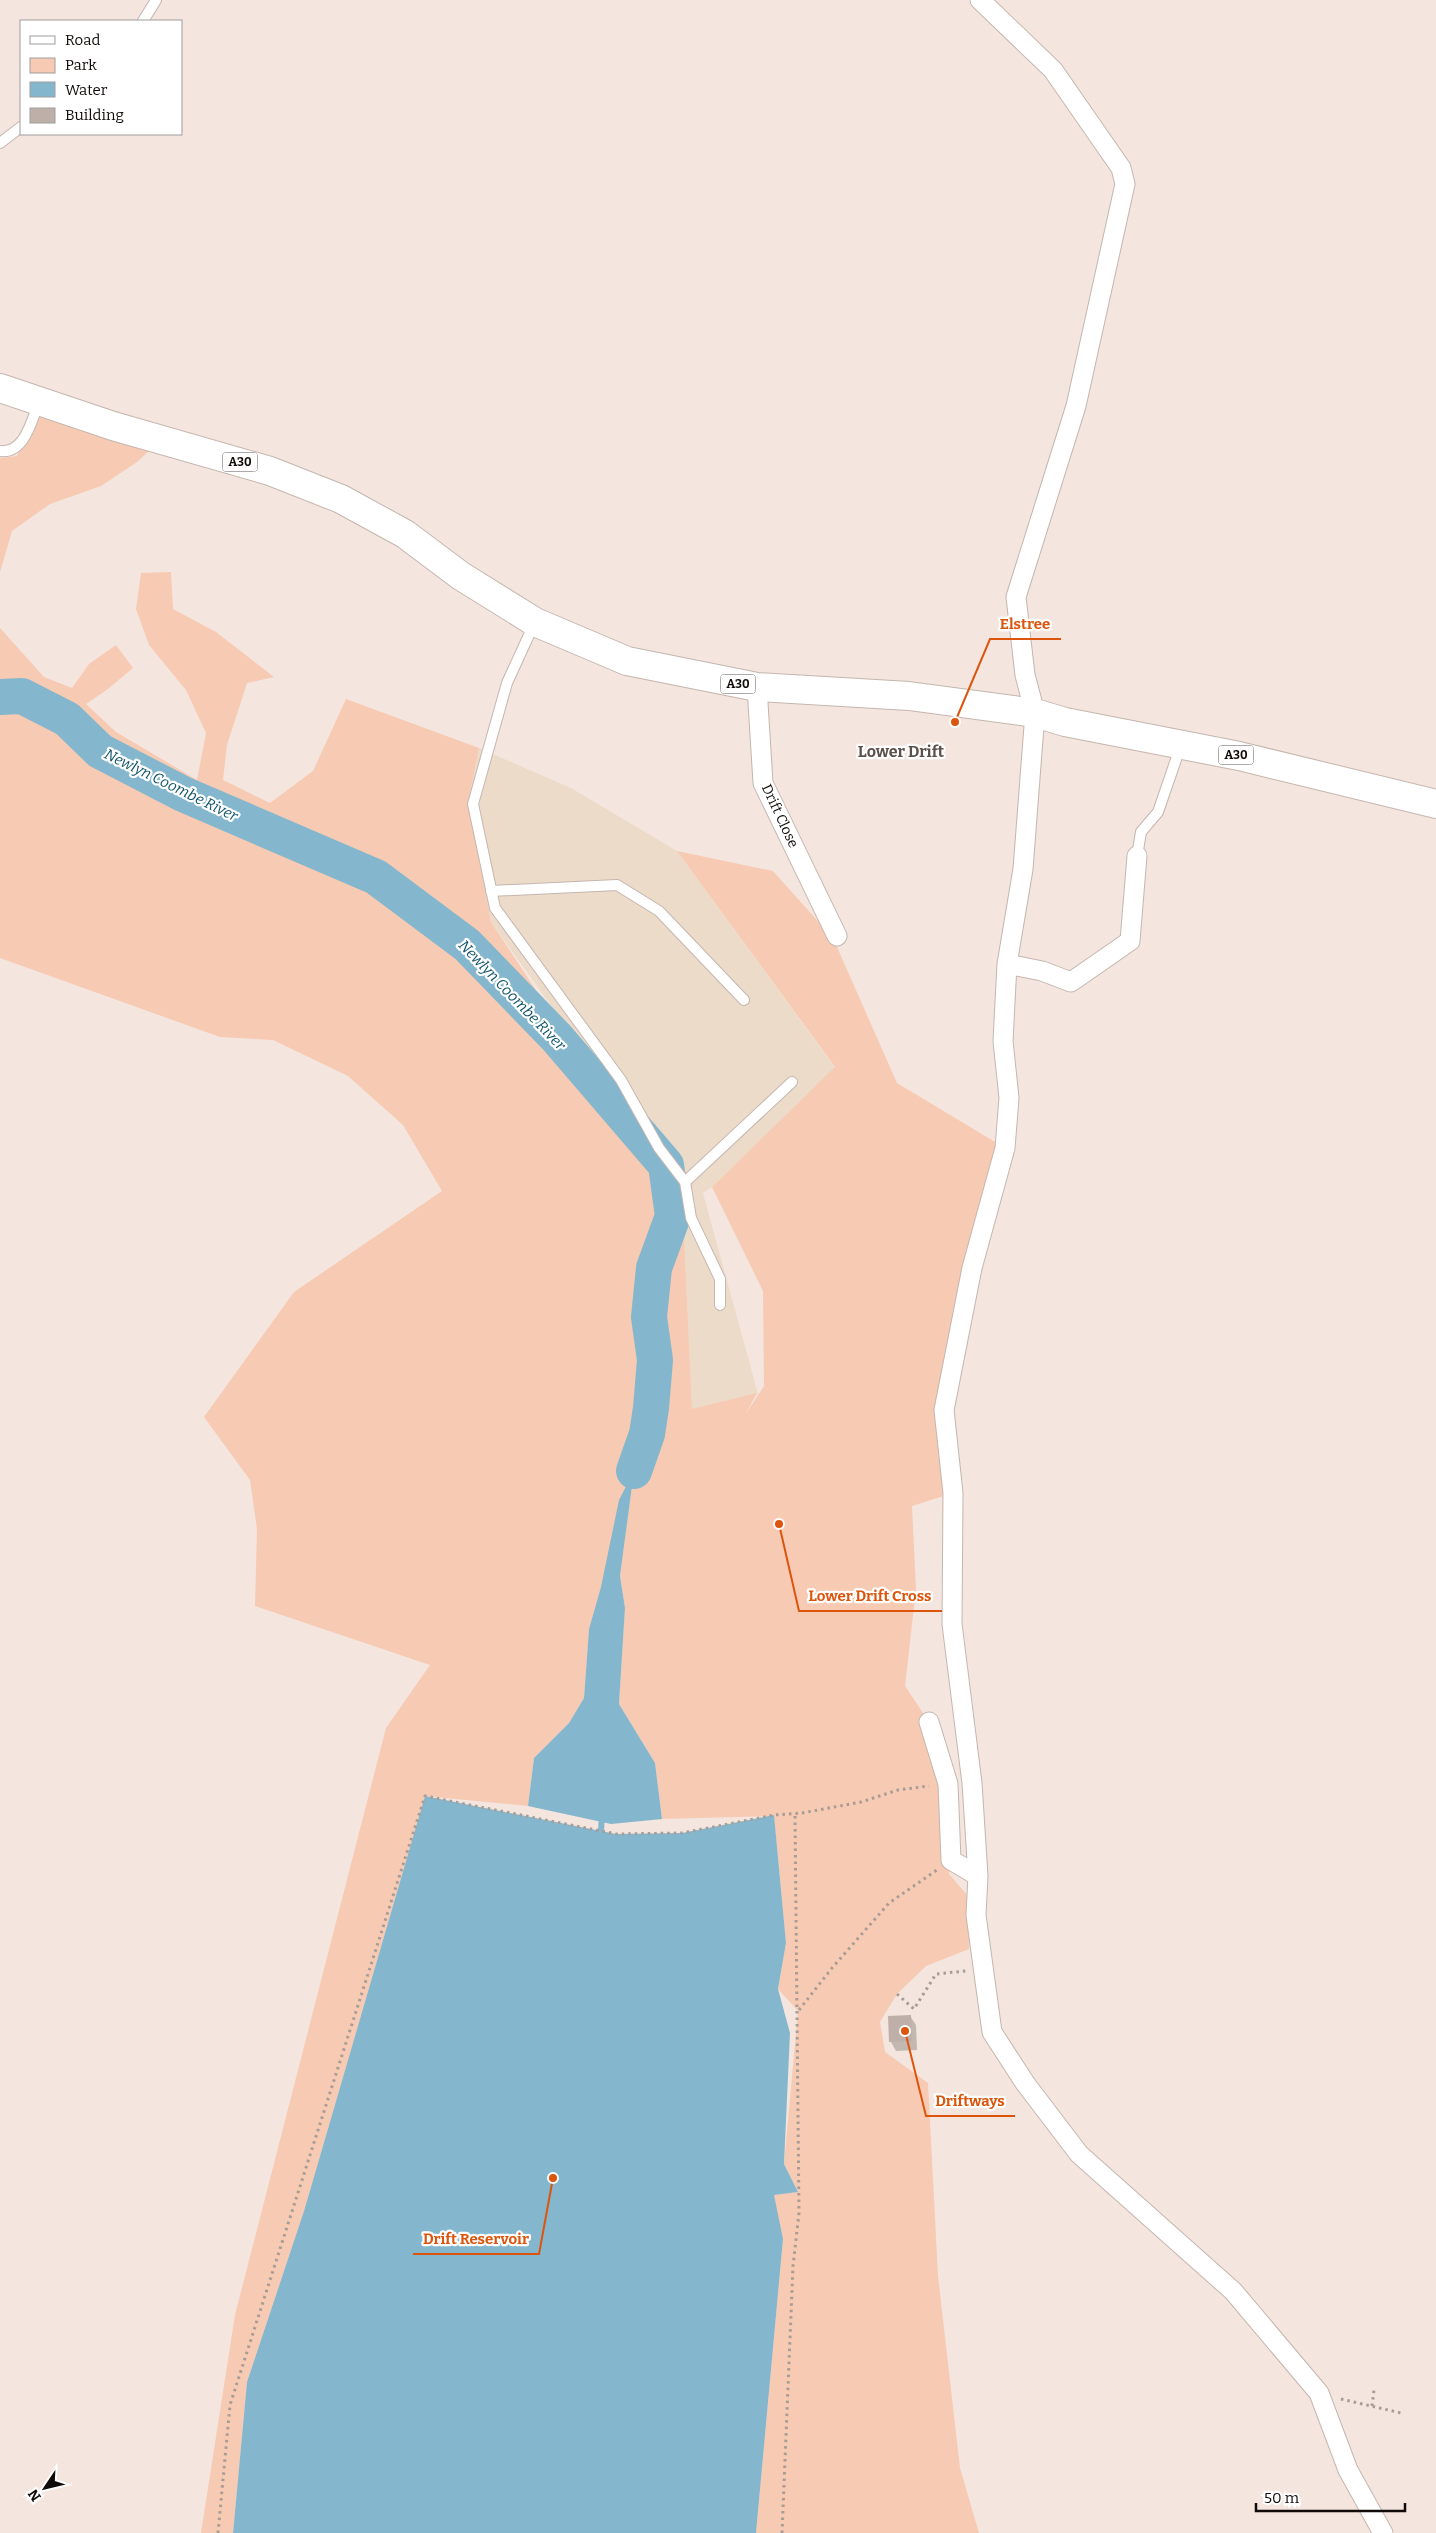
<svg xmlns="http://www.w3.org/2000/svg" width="1436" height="2533" font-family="Bitter,serif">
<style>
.industrial{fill:#eddbca}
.green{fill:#f7cab3}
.water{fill:#84b7cd}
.shadow{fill:#0003}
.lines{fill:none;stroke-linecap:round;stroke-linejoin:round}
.stream{stroke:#84b7cd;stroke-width:6}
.river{stroke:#84b7cd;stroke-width:36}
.building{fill:#beb0a9}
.lane-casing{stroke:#c4b6af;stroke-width:12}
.street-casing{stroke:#c4b6af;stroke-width:21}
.primary-casing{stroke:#c4b6af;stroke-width:30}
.path{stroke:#a79c96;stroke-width:3;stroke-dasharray:2.5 4;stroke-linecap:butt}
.lane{stroke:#fff;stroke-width:10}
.street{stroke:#fff;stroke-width:19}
.primary{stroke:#fff;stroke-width:28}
.labels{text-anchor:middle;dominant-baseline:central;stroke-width:4.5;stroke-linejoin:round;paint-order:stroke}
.shield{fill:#fff;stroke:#585453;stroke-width:1}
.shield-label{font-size:12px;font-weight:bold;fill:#100b09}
.street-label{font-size:14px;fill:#100b09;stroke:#fff}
.water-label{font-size:15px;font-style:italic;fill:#0f536a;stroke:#fff}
.quarter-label{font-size:16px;font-weight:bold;fill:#5d504a;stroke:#fff}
.leader{fill:none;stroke:#dd550c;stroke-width:2}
.callout-dot{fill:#dd550c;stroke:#fff;stroke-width:2}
.callout-label{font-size:15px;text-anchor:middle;font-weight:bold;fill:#dd550c;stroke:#fff;stroke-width:4.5;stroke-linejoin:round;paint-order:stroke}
</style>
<rect width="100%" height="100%" fill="#f4e5de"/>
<path class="industrial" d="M 479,748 L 571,788 L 677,851 L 835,1068 L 712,1187 L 703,1193 L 758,1394 L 692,1410 L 683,1213 L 664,1163 L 491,922 L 468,804 Z"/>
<path class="green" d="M 40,401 L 161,440 L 137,462 L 101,486 L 50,504 L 12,531 L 0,572 L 0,458 L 17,456 Z
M 171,572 L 173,609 L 216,632 L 274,677 L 247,683 L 227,745 L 223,780 L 270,803 L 313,771 L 346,699 L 479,748 L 468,804 L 491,922 L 683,1213 L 692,1409 L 757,1393 L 745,1415 L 764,1386 L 763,1291 L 712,1187 L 835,1067 L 677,851 L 773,871 L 833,938 L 897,1083 L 1005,1148 L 944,1410 L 953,1493 L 912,1506 L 916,1589 L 905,1686 L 929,1722 L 948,1784 L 949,1874 L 968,1896 L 969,1949 L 926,1966 L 897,1994 L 880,2022 L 885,2052 L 928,2083 L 938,2276 L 960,2468 L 979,2533 L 756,2533 L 783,2239 L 773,2195 L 798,2192 L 784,2164 L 798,2011 L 778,1989 L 786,1943 L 774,1816 L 662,1819 L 655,1763 L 619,1704 L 625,1608 L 620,1576 L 632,1484 L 589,1629 L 584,1698 L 569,1723 L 534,1758 L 528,1806 L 425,1796 L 304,2211 L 247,2382 L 233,2533 L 201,2533 L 235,2315 L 386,1728 L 430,1665 L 255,1606 L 257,1529 L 250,1480 L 204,1417 L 294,1292 L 442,1191 L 403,1125 L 348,1076 L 273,1040 L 220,1037 L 0,958 L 0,628 L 44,677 L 72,688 L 89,664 L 116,645 L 133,668 L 108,689 L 86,704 L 116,732 L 197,780 L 206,733 L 186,690 L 149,645 L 136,609 L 141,573 Z"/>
<path class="water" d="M 634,1471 L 620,1576 L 625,1608 L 619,1704 L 655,1763 L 662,1819 L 611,1824 L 528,1806 L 534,1758 L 569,1723 L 584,1698 L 589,1629 L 601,1587 L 619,1500 Z
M 425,1796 L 616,1834 L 682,1833 L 774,1815 L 786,1943 L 778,1989 L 790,2033 L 784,2164 L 798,2192 L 774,2195 L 783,2239 L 756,2533 L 233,2533 L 247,2382 L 304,2211 Z"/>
<path class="shadow" d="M 910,2016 L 916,2025 L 917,2050 L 896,2051 L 891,2042 Z"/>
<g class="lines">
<path class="stream" d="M 601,1831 L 602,1815"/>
<path class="river" d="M 0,697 L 22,696 L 67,719 L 100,751 L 183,794 L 376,877 L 467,945 L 557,1038 L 666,1165 L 673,1216 L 654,1268 L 649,1317 L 655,1360 L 651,1408 L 647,1434 L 634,1471"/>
</g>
<path class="building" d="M 911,2015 L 912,2041 L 889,2042 L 888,2016 Z"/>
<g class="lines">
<defs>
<path id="lane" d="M 143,21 L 156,0
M 0,143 L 21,127
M 0,451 C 25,454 32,419 39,402
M 534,624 L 507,683 L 473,804 L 495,908 L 621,1080 L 659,1148 L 685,1182 L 691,1218 L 720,1279 L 720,1305
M 1137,856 L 1141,832 L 1158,812 L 1181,745
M 491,891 L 617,885 L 659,911 L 744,1000
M 685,1182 L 792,1082"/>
<path id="street" d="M 980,0 L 1053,70 L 1121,168 L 1125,184 L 1076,406 L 1016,597 L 1025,675 L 1035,713 L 1023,869 L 1007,964 L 1003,1041 L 1009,1098 L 1005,1148 L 972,1268 L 944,1410 L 953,1493 L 952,1624 L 972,1783 L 978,1876 L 976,1915 L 992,2032 L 1025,2083 L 1079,2154 L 1233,2291 L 1319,2393 L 1348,2470 L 1383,2533
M 757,687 L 763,783 L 837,936
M 1007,964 L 1042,971 L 1071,982 L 1130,941 L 1137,856
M 929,1722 L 948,1784 L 951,1860 L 978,1876"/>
<path id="primary" d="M 0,388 L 113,426 L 270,471 L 341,499 L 405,534 L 461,576 L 535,622 L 627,661 L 757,687 L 909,696 L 1035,713 L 1065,722 L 1239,756 L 1436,804"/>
</defs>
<use href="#lane" class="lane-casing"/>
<use href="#street" class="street-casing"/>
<use href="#primary" class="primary-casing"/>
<path class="path" d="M 897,1994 L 914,2009 L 936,1974 L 966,1971
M 799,2010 L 832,1968 L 889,1903 L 937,1870
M 1341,2399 L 1401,2413
M 1372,2406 L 1374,2390
M 218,2533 L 230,2405 L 425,1796 L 616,1834 L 682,1833 L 774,1815 L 802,1813 L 861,1802 L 898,1790 L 929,1786
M 782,2533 L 793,2266 L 799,2213 L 795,1814"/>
<use href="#lane" class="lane"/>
<use href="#street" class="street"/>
<use href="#primary" class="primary"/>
</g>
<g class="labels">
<g class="shield">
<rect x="222.5" y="452.5" width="35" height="19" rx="4"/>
<rect x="720.5" y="674.5" width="35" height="19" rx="4"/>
<rect x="1218.5" y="745.5" width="35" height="19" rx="4"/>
</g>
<g class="shield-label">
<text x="240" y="462">A30</text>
<text x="738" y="684">A30</text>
<text x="1236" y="755">A30</text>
</g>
<g class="street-label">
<text transform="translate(780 816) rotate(65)">Drift Close</text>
</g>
<g class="water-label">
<text transform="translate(171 785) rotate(26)">Newlyn Coombe River</text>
<text transform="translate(512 995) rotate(46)">Newlyn Coombe River</text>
</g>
<g class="quarter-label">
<text x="901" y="751">Lower Drift</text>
</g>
</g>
<path class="leader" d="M955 722L990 639H1061M779 1524L799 1611H942M905 2031L926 2116H1015M553 2178L539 2254H413"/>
<g class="callout-dot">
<circle cx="955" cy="722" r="5"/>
<circle cx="779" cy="1524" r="5"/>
<circle cx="905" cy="2031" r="5"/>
<circle cx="553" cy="2178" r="5"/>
</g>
<g class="callout-label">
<text x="1025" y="629">Elstree</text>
<text x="870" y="1601">Lower Drift Cross</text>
<text x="970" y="2106">Driftways</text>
<text x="476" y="2244">Drift Reservoir</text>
</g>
<rect x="20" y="20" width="162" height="115" fill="#ffffff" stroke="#9f9d9d"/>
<rect x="30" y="36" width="25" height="8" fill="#ffffff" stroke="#9f9d9d"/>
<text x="65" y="45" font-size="15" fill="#100b09">Road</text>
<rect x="30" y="58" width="25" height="15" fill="#f7cab3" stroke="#9f9d9d"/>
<text x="65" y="70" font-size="15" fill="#100b09">Park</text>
<rect x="30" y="82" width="25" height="15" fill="#84b7cd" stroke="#9f9d9d"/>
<text x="65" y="95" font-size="15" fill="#100b09">Water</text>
<rect x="30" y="108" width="25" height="15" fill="#beb0a9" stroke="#9f9d9d"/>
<text x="65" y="120" font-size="15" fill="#100b09">Building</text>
<g transform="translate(45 2488) rotate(235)" stroke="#ffffff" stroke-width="4" paint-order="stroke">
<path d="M0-4L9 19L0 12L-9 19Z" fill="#100b09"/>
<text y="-8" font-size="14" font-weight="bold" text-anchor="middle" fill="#100b09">N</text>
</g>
<path d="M1256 2503v8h149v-8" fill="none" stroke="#100b09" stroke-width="2.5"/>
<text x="1264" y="2503" font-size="15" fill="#100b09" stroke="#ffffff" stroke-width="4" paint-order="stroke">50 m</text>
</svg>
